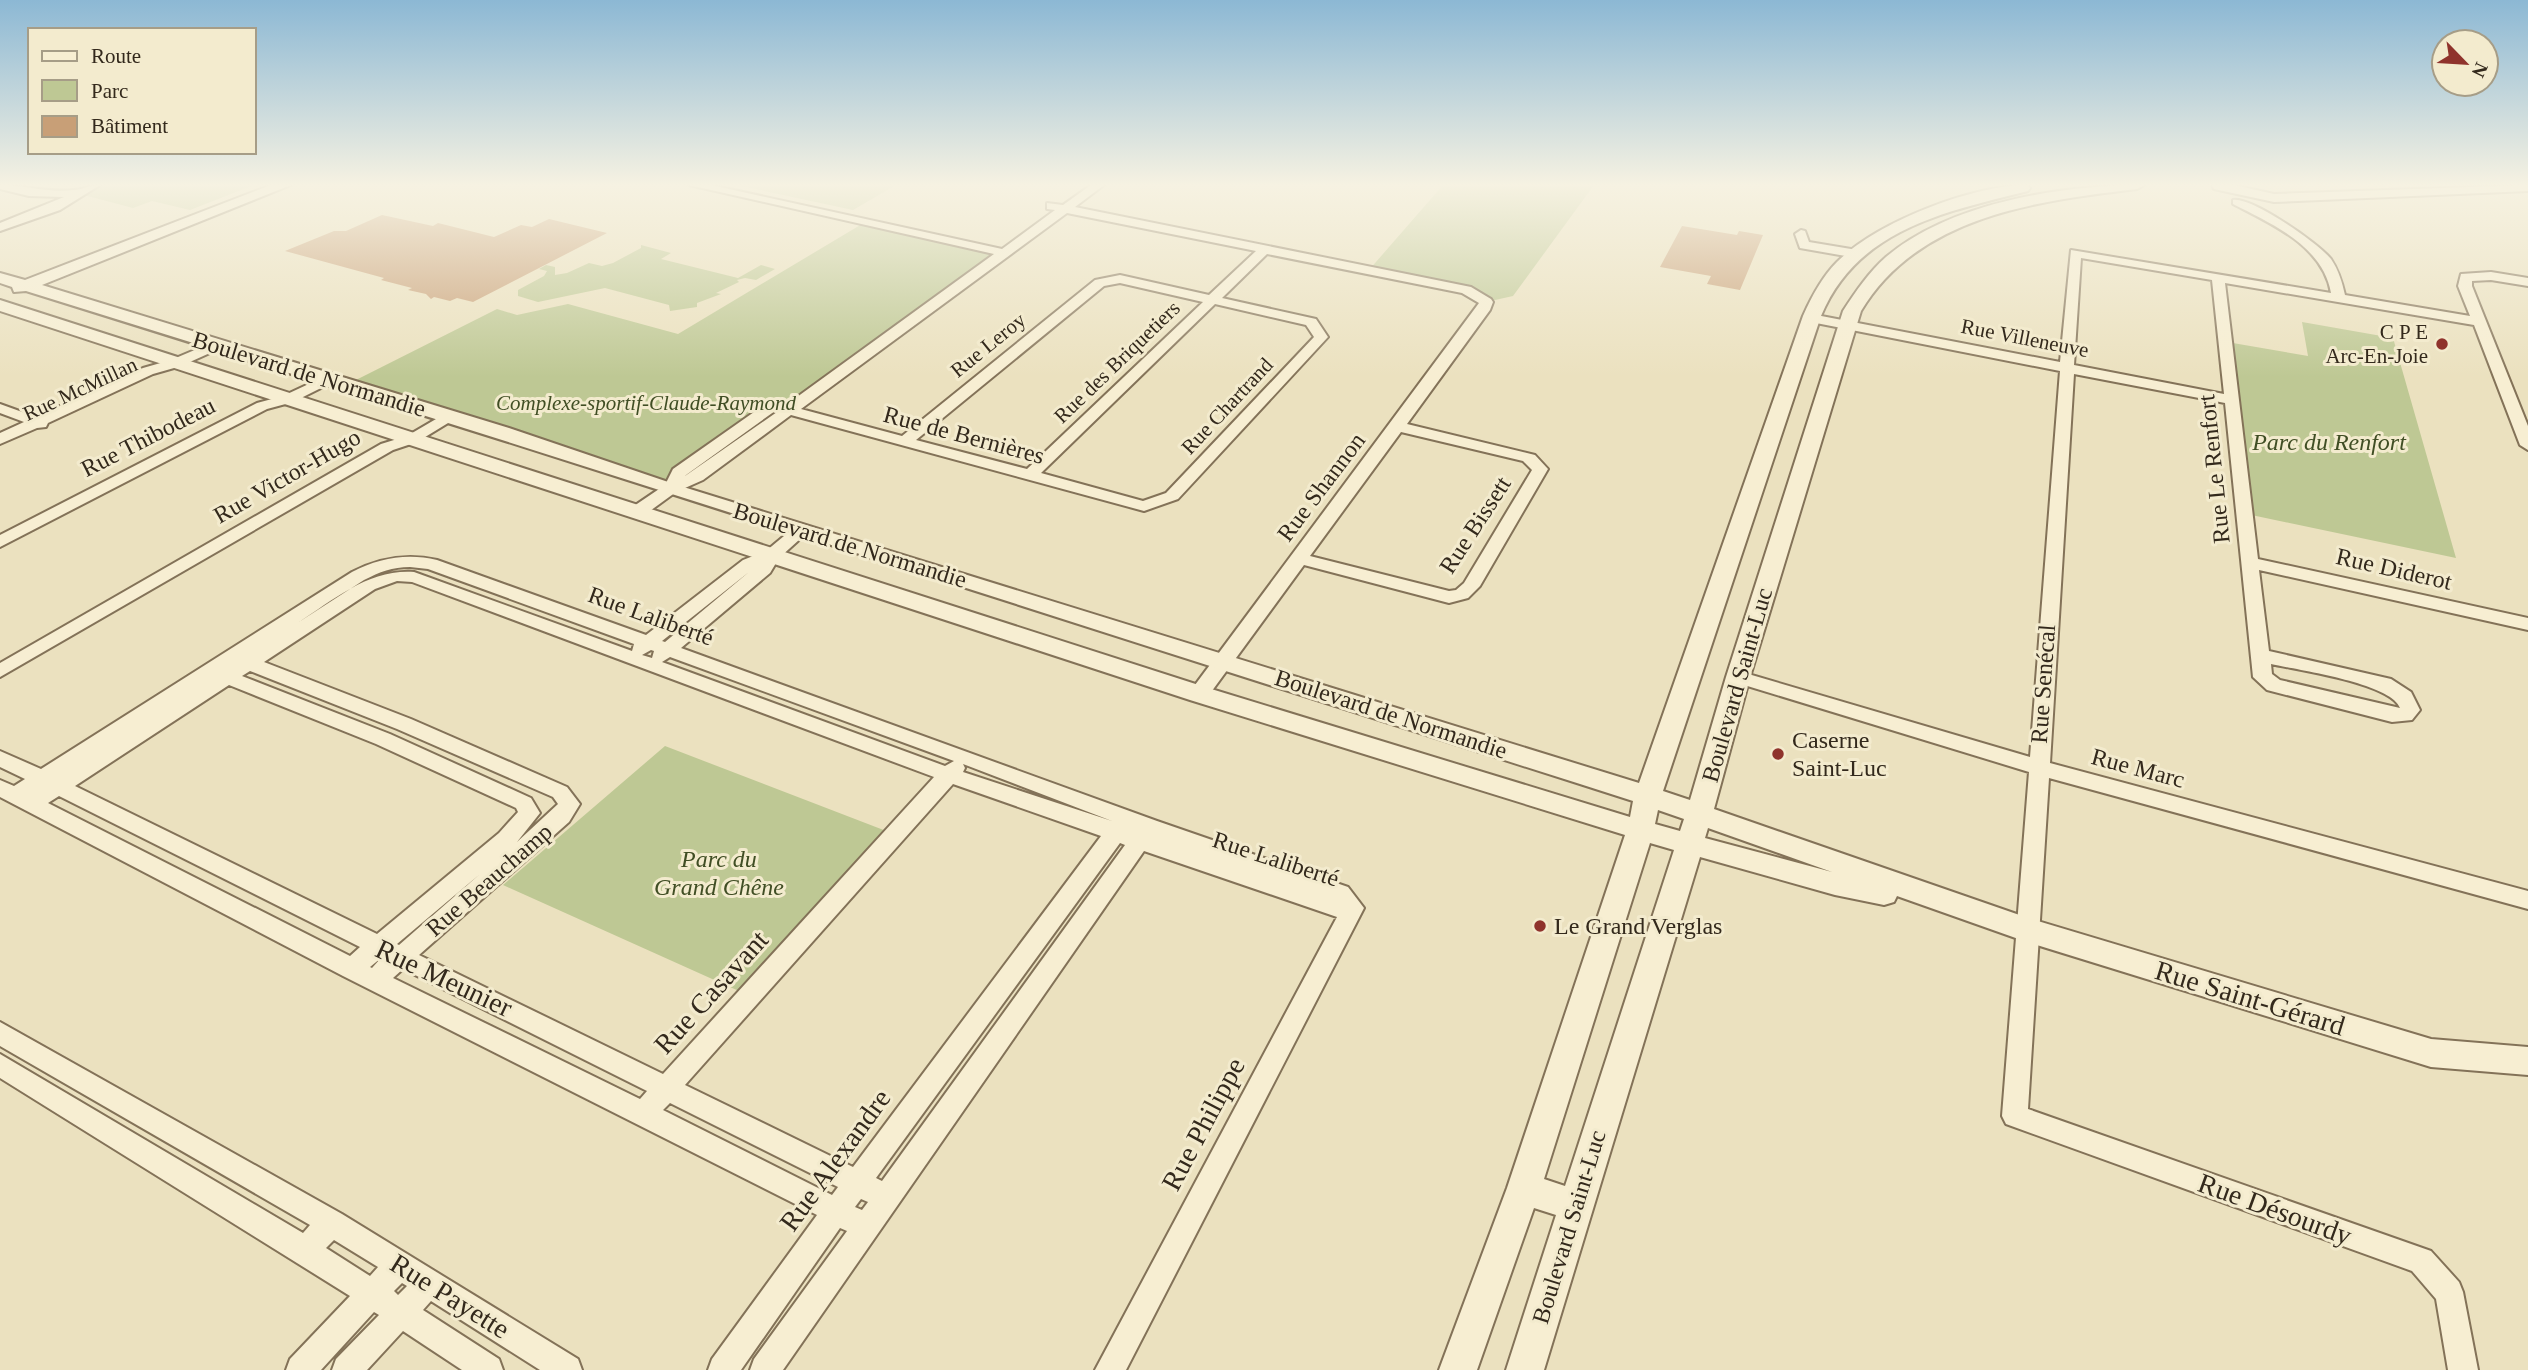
<svg xmlns="http://www.w3.org/2000/svg" width="2528" height="1370" font-family="'Times New Roman',serif">
<style>
.green{fill:#bec894}
.building{fill:#c89f77}
.lines{fill:none;stroke-linecap:round;stroke-linejoin:round}
.minor-casing{stroke:#837258;stroke-width:4}
.tertiary-casing{stroke:#837258;stroke-width:4}
.minor{fill:#f7eed2;fill-rule:evenodd}
.tertiary{fill:#f7eed2;fill-rule:evenodd}
.poi-dot{fill:#8f332c;stroke:#f3ebce;stroke-width:2.5}
.labels{text-anchor:middle;dominant-baseline:central;stroke-width:6;stroke-linejoin:round;paint-order:stroke}
.far-poi-label{font-size:21px;fill:#33291c;stroke:#f3ebce;text-anchor:end}
.far-street-label{font-size:21px;fill:#33291c;stroke:#f3ebce}
.far-park-label{font-size:21px;font-style:italic;fill:#404e24;stroke:#f3ebce}
.street-label{font-size:24px;fill:#33291c;stroke:#f3ebce}
.park-label{font-size:24px;font-style:italic;fill:#404e24;stroke:#f3ebce}
.poi-label{font-size:24px;fill:#33291c;stroke:#f3ebce;text-anchor:start}
.near-street-label{font-size:28px;fill:#33291c;stroke:#f3ebce}
</style>
<rect width="100%" height="100%" fill="#ebe1bf"/>
<path class="green" d="M 96,185 L 254,185 L 190,210 L 152,201 L 133,208 L 80,194 Z
M 737,185 L 896,185 L 853,210 Z
M 1443,185 L 1594,185 L 1513,296 L 1486,302 L 1478,296 L 1369,270 Z
M 867,221 L 1000,250 L 676,489 L 348,384 L 497,309 L 517,315 L 568,304 L 678,334 Z
M 641,245 L 671,253 L 661,259 L 738,278 L 761,265 L 775,269 L 756,280 L 745,278 L 737,280 L 739,282 L 716,293 L 721,294 L 697,303 L 697,307 L 670,311 L 669,305 L 605,288 L 538,302 L 518,296 L 518,290 L 544,276 L 547,271 L 539,269 L 546,265 L 555,267 L 555,275 L 567,273 L 589,263 L 602,266 L 613,263 L 641,248 Z
M 2302,322 L 2393,338 L 2456,558 L 2242,513 L 2227,342 L 2308,356 Z
M 665,746 L 894,834 L 750,996 L 503,885 Z"/>
<path class="building" d="M 382,215 L 433,226 L 438,223 L 494,237 L 521,225 L 532,227 L 549,219 L 607,233 L 473,302 L 457,298 L 450,301 L 434,297 L 431,299 L 426,294 L 408,290 L 412,288 L 381,280 L 384,278 L 285,251 L 334,231 L 346,231 Z
M 1682,226 L 1737,235 L 1739,231 L 1763,235 L 1740,290 L 1707,284 L 1711,276 L 1660,267 Z"/>
<g class="lines">
<defs>
<path id="minor" d="M 0,185 C 24,185 48,193 73,190 C 82,190 89,185 100,185 L 60,210 L 0,231 L 0,223 L 64,197 L 29,196 L 0,189 Z
M 689,185 L 711,185 L 1002,249 L 1055,210 L 1047,209 L 1047,203 L 1063,205 L 1091,185 L 1104,185 L 1075,207 L 1471,287 L 1491,299 L 1493,302 L 1490,310 L 1407,424 L 1535,455 L 1548,469 L 1480,586 L 1468,598 L 1449,603 L 1304,565 L 1206,699 L 1192,699 L 1189,694 L 1192,689 L 1479,303 L 1462,293 L 1267,254 L 1222,298 L 1316,319 L 1328,337 L 1178,499 L 1144,511 L 791,415 L 703,480 L 676,492 L 643,516 L 631,516 L 629,512 L 631,508 L 665,485 L 673,469 L 767,403 L 786,405 L 994,254 ZM 1067,213 L 1256,251 L 1209,295 L 1120,275 L 1095,280 L 902,436 L 801,409 ZM 1120,283 L 1203,302 L 1027,469 L 916,440 L 1104,286 ZM 1215,304 L 1306,325 L 1314,337 L 1166,493 L 1143,501 L 1041,473 ZM 775,411 L 777,412 L 685,476 L 686,475 ZM 1401,432 L 1523,461 L 1532,470 L 1464,583 L 1456,590 L 1449,591 L 1310,556 Z
M 2233,200 C 2252,197 2318,243 2331,259 C 2339,271 2342,282 2345,295 L 2470,316 L 2458,286 L 2461,274 L 2491,272 L 2528,278 L 2528,286 L 2491,280 L 2472,281 L 2472,286 L 2528,426 L 2528,450 L 2520,445 L 2474,325 L 2225,283 L 2258,559 L 2528,618 L 2528,630 L 2259,570 L 2269,651 L 2391,679 L 2411,692 L 2420,710 L 2412,720 L 2392,722 L 2267,690 L 2253,677 L 2225,403 L 2074,374 L 2050,763 L 2528,891 L 2528,909 L 2049,778 L 2028,1109 L 2431,1251 L 2459,1282 L 2463,1292 L 2478,1370 L 2448,1370 L 2436,1299 L 2412,1271 L 2006,1124 L 2002,1116 L 2029,772 L 1731,681 L 1728,677 L 1731,673 L 1738,671 L 2030,757 L 2060,371 L 1811,322 L 1804,318 L 1811,314 L 2060,362 L 2071,250 L 2331,293 C 2323,246 2272,224 2233,204 ZM 2081,258 L 2212,280 L 2224,394 L 2074,365 ZM 2271,664 C 2297,670 2391,683 2400,708 L 2280,680 L 2272,674 Z
M 1801,230 L 1805,231 L 1809,242 L 1857,250 L 1863,254 L 1857,258 L 1800,248 L 1795,234 Z
M 216,341 L 221,342 L 221,348 L 181,366 L 153,374 L 48,423 L 46,427 L 37,428 L 0,444 L 0,433 L 24,422 L 0,413 L 0,404 L 36,417 L 143,368 L 171,360 Z
M 328,375 L 333,376 L 335,379 L 333,382 L 293,402 L 267,409 L 0,547 L 0,535 L 257,403 L 283,396 Z
M 448,412 L 453,414 L 456,417 L 453,420 L 417,442 L 393,450 L 0,677 L 0,663 L 381,444 L 407,436 Z
M 802,525 L 810,530 L 779,558 L 770,573 L 681,648 L 1157,821 L 1348,887 L 1364,908 L 1126,1370 L 1095,1370 L 1337,917 L 1144,851 L 783,1370 L 750,1370 L 754,1359 L 847,1231 L 840,1228 L 741,1370 L 708,1370 L 712,1359 L 817,1215 L 343,976 L 0,797 L 0,780 L 14,786 L 25,779 L 0,767 L 0,751 L 41,769 L 352,572 C 379,558 407,553 437,560 L 646,635 L 743,560 L 766,551 L 796,526 ZM 410,567 L 428,569 L 634,644 L 632,651 L 414,572 C 369,569 335,599 299,622 L 364,580 C 380,572 392,567 410,567 ZM 749,572 L 665,642 L 662,641 ZM 397,581 L 412,582 L 934,777 L 663,1074 L 419,955 L 569,822 L 580,804 L 567,787 L 411,719 L 264,662 L 375,589 ZM 651,650 L 654,651 L 652,658 L 642,655 ZM 670,657 L 954,761 L 945,766 L 662,662 ZM 250,671 L 397,729 L 553,797 L 558,804 L 517,842 L 540,813 L 531,798 L 390,734 L 242,676 ZM 229,685 L 376,744 L 516,808 L 518,812 L 499,833 L 377,934 L 75,786 ZM 963,764 L 1112,821 L 963,772 L 965,768 ZM 953,784 L 1101,836 L 853,1167 L 685,1085 ZM 59,796 L 360,947 L 350,956 L 48,803 ZM 1120,843 L 1125,845 L 882,1181 L 876,1178 ZM 480,874 L 399,945 L 397,944 ZM 381,958 L 372,968 L 370,967 ZM 403,969 L 647,1091 L 640,1099 L 393,978 ZM 670,1103 L 838,1187 L 832,1195 L 663,1110 ZM 861,1199 L 868,1202 L 862,1210 L 855,1207 Z
M 0,1022 L 342,1214 L 578,1359 L 582,1370 L 540,1370 L 431,1301 L 423,1310 L 499,1359 L 503,1370 L 462,1370 L 403,1331 L 367,1370 L 332,1370 L 336,1359 L 379,1315 L 374,1312 L 321,1370 L 286,1370 L 290,1359 L 350,1296 L 0,1078 L 0,1054 L 303,1233 L 310,1225 L 0,1046 ZM 334,1240 L 378,1267 L 370,1276 L 326,1248 ZM 402,1283 L 407,1286 L 398,1295 L 394,1291 Z"/>
<path id="tertiary" d="M 271,185 L 291,185 L 42,285 L 509,428 L 677,485 L 1639,783 L 1803,316 C 1812,296 1822,277 1837,262 C 1877,222 1972,185 2028,185 L 2030,188 L 2028,191 C 1945,212 1857,229 1821,316 L 1663,791 L 1690,800 L 1726,677 L 1843,311 C 1856,291 1869,272 1886,257 C 1951,202 2063,185 2144,185 L 2137,189 C 2036,201 1918,216 1861,311 L 1750,677 L 1714,809 L 2031,919 L 2431,1039 L 2528,1047 L 2528,1075 L 2431,1067 L 2027,942 L 1897,896 L 1894,902 L 1884,905 L 1835,895 L 1700,857 L 1544,1370 L 1506,1370 L 1556,1215 L 1534,1208 L 1477,1370 L 1439,1370 L 1507,1188 L 1625,835 L 1190,700 L 0,311 L 0,300 L 1208,688 L 1630,817 L 1633,801 C 1098,631 563,457 26,291 L 14,292 L 12,287 L 0,283 L 0,273 L 25,280 ZM 1658,810 L 1684,819 L 1680,831 L 1655,824 ZM 1708,828 L 1832,872 L 1705,838 ZM 1650,843 L 1674,850 L 1565,1186 L 1544,1179 Z
M 2212,185 L 2234,185 L 2274,194 L 2528,185 L 2528,191 L 2274,202 L 2214,189 Z"/>
</defs>
<use href="#minor" class="minor-casing"/>
<use href="#tertiary" class="tertiary-casing"/>
<use href="#minor" class="minor"/>
<use href="#tertiary" class="tertiary"/>
</g>
<linearGradient id="sky" x2="0" y2="1"><stop stop-color="#8cb8d4"/><stop offset="0.49" stop-color="#f6f2e2"/><stop offset="1" stop-color="#f6f2e2" stop-opacity="0"/></linearGradient>
<rect width="2528" height="377" fill="url(#sky)"/>
<g class="poi-dot">
<circle cx="2442" cy="344" r="7"/>
<circle cx="1778" cy="754" r="7"/>
<circle cx="1540" cy="926" r="7"/>
</g>
<g class="labels">
<g class="far-poi-label">
<text x="2428" y="332">C P E<tspan x="2428" dy="24">Arc-En-Joie</tspan></text>
</g>
<g class="far-street-label">
<text transform="translate(2025 338) rotate(11)">Rue Villeneuve</text>
<text transform="translate(988 345) rotate(-39)">Rue Leroy</text>
<text transform="translate(1117 362) rotate(-44)">Rue des Briquetiers</text>
<text transform="translate(80 389) rotate(-25)">Rue McMillan</text>
<text transform="translate(1227 406) rotate(-47)">Rue Chartrand</text>
</g>
<g class="far-park-label">
<text x="646" y="403">Complexe-sportif-Claude-Raymond</text>
</g>
<g class="street-label">
<text transform="translate(309 374) rotate(17)">Boulevard de Normandie</text>
<text transform="translate(964 435) rotate(15)">Rue de Bernières</text>
<text transform="translate(148 437) rotate(-27)">Rue Thibodeau</text>
<text transform="translate(2214 469) rotate(-96)">Rue Le Renfort</text>
<text transform="translate(287 476) rotate(-30)">Rue Victor-Hugo</text>
<text transform="translate(1321 487) rotate(-53)">Rue Shannon</text>
<text transform="translate(1475 525) rotate(-57)">Rue Bissett</text>
<text transform="translate(850 545) rotate(17)">Boulevard de Normandie</text>
<text transform="translate(2394 569) rotate(13)">Rue Diderot</text>
<text transform="translate(651 616) rotate(20)">Rue Laliberté</text>
<text transform="translate(2043 684) rotate(-86)">Rue Senécal</text>
<text transform="translate(1737 685) rotate(-74)">Boulevard Saint-Luc</text>
<text transform="translate(1391 714) rotate(18)">Boulevard de Normandie</text>
<text transform="translate(2138 768) rotate(15)">Rue Marc</text>
<text transform="translate(1276 859) rotate(18)">Rue Laliberté</text>
<text transform="translate(489 880) rotate(-41)">Rue Beauchamp</text>
<text transform="translate(1569 1227) rotate(-73)">Boulevard Saint-Luc</text>
</g>
<g class="park-label">
<text x="2329" y="442">Parc du Renfort</text>
<text x="719" y="859">Parc du<tspan x="719" dy="28">Grand Chêne</tspan></text>
</g>
<g class="poi-label">
<text x="1792" y="740">Caserne<tspan x="1792" dy="28">Saint-Luc</tspan></text>
<text x="1554" y="926">Le Grand Verglas</text>
</g>
<g class="near-street-label">
<text transform="translate(444 978) rotate(25)">Rue Meunier</text>
<text transform="translate(711 992) rotate(-48)">Rue Casavant</text>
<text transform="translate(2250 998) rotate(17)">Rue Saint-Gérard</text>
<text transform="translate(1203 1124) rotate(-62)">Rue Philippe</text>
<text transform="translate(835 1160) rotate(-54)">Rue Alexandre</text>
<text transform="translate(2275 1209) rotate(20)">Rue Désourdy</text>
<text transform="translate(450 1296) rotate(32)">Rue Payette</text>
</g>
</g>
<rect x="28" y="28" width="228" height="126" fill="#f3ebce" stroke="#a69d87" stroke-width="2"/>
<rect x="42" y="51" width="35" height="10" fill="#f7eed2" stroke="#a69d87" stroke-width="2"/>
<text x="91" y="63" font-size="21" fill="#33291c">Route</text>
<rect x="42" y="80" width="35" height="21" fill="#bec894" stroke="#a69d87" stroke-width="2"/>
<text x="91" y="98" font-size="21" fill="#33291c">Parc</text>
<rect x="42" y="116" width="35" height="21" fill="#c89f77" stroke="#a69d87" stroke-width="2"/>
<text x="91" y="133" font-size="21" fill="#33291c">Bâtiment</text>
<g transform="translate(2465 63) rotate(115)"><circle r="33" fill="#f3ebce" stroke="#a69d87" stroke-width="2"/>
<path d="M0-5L12 26L0 18L-12 26Z" fill="#8f332c"/>
<text y="-10" font-size="19" font-weight="bold" text-anchor="middle" fill="#33291c">N</text>
</g>
</svg>
